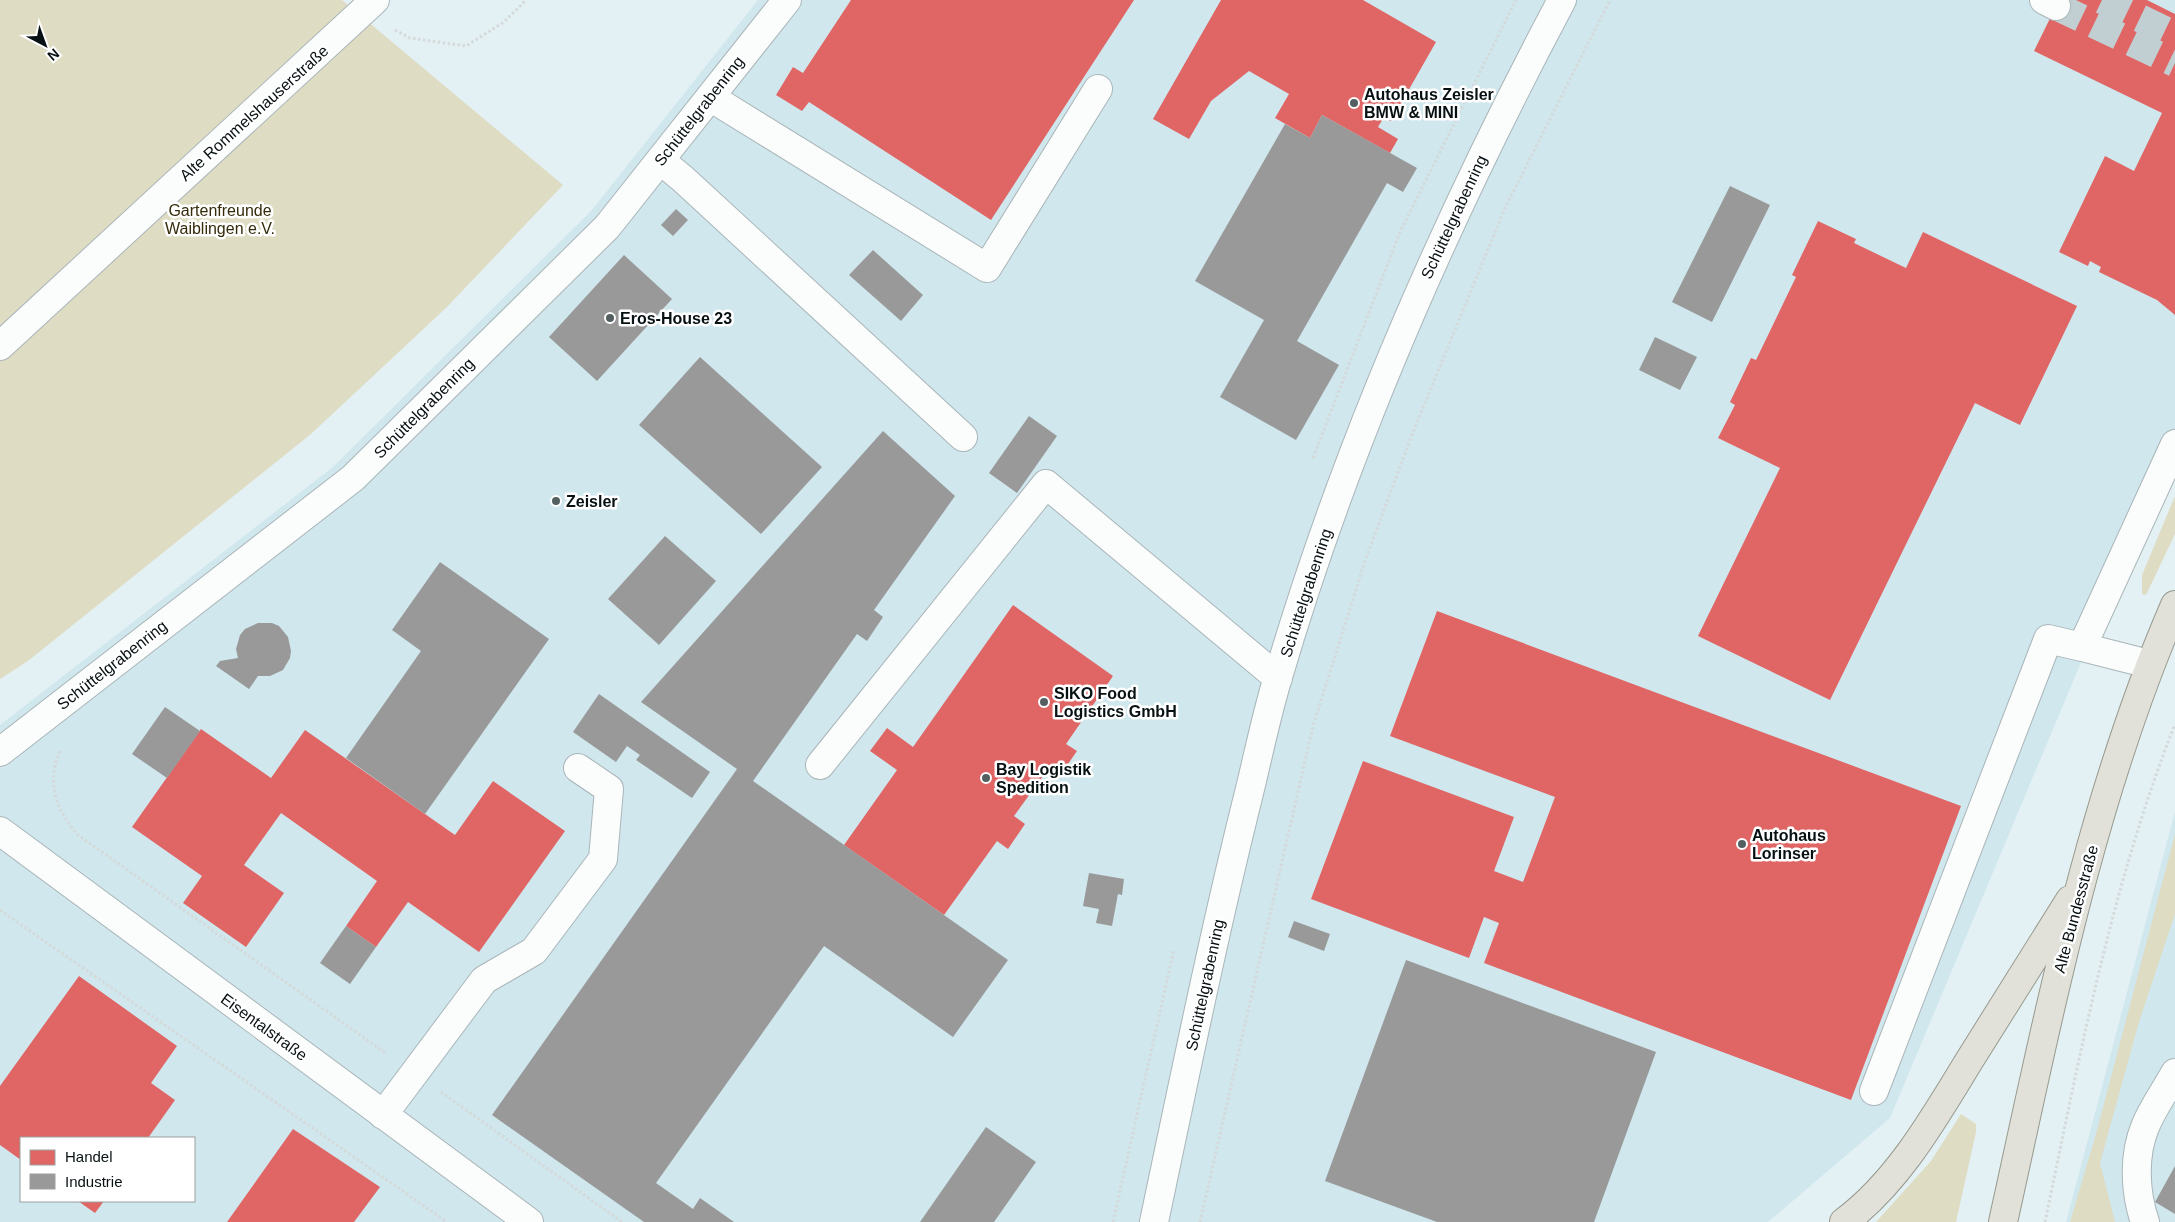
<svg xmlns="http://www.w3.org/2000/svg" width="2175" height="1222" font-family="Helvetica,sans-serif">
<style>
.built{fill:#cfe7ed;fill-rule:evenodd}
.green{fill:#dfdcc4}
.shops{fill:#e06666}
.industry{fill:#999}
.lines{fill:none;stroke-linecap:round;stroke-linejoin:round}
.minor-tunnel{stroke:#c2cfd2;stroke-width:28;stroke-dasharray:28 14;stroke-linecap:butt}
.minor-casing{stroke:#aab5b8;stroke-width:30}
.major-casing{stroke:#97998d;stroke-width:30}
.path{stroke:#d5d9da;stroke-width:3;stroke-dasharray:2.5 2.5;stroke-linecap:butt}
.minor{stroke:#fbfdfd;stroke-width:28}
.major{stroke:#e1e1da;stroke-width:28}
.poi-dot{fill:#545f61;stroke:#fff;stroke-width:2}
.labels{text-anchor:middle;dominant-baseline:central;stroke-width:5;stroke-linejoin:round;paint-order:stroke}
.poi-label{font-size:16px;font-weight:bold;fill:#071012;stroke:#fff;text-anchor:start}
.street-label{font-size:16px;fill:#071012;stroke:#fff}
.park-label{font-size:16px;fill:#352b0b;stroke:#fff}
</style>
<rect width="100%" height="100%" fill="#e3f1f4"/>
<path class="built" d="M 758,0 L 2175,0 L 2175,438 L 1890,1118 L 1768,1222 L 0,1222 L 0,725 L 333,467 L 592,210 ZM 21,1138 L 194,1138 L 194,1201 L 21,1201 Z
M 2175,812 L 2175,1222 L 2066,1222 Z"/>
<path class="green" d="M 0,0 L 342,0 L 563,185 L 447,307 L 311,434 L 28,661 L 0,679 Z
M 2175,496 L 2175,534 L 2146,595 L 2142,594 L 2142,575 Z
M 2175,834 L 2175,914 L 2139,1022 L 2100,1163 L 2115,1222 L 2070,1222 L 2096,1134 Z
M 1961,1114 L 1976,1124 L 1976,1132 L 1956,1222 L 1876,1222 L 1931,1161 Z"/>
<path class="shops" d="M 851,0 L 1134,0 L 991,220 L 809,102 L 802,111 L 776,95 L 793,67 L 803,73 Z
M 1221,0 L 1363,0 L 1436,42 L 1391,121 L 1384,117 L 1378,127 L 1398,139 L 1390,153 L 1322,115 L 1310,138 L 1275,118 L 1289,94 L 1249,71 L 1211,101 L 1189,139 L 1153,119 Z
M 2059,0 L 2147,0 L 2175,14 L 2175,315 L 2157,300 L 2099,272 L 2101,267 L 2090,261 L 2088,266 L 2059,252 L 2105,156 L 2134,171 L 2162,113 L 2034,51 Z
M 1818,221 L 1856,239 L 1854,243 L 1906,268 L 1923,232 L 2077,306 L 2020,425 L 1975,403 L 1830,700 L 1698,636 L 1780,468 L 1718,438 L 1735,405 L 1730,402 L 1751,358 L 1756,360 L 1796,277 L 1792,275 Z
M 1013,605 L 1113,676 L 1066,744 L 1077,751 L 1059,777 L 1048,769 L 1014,816 L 1025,824 L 1008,849 L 997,841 L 944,915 L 844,845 L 897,770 L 870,751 L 887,728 L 913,747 Z
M 1437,611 L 1961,806 L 1851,1100 L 1484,963 L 1499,923 L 1484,917 L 1469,958 L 1311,899 L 1363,761 L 1514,817 L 1494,871 L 1523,882 L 1555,797 L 1390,736 Z
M 201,729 L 271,778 L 305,730 L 455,835 L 493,781 L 565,831 L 479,952 L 408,902 L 376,947 L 346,926 L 377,881 L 281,813 L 244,865 L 284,893 L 246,947 L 183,903 L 202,876 L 132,827 Z
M 79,976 L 177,1046 L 151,1083 L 175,1100 L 148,1138 L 21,1138 L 21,1160 L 0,1145 L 0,1086 Z
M 293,1129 L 380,1187 L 354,1222 L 227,1222 Z
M 78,1201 L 104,1201 L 95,1213 Z"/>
<path class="industry" d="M 1322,115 L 1417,168 L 1403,192 L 1387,183 L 1297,341 L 1339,365 L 1296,440 L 1220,397 L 1264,320 L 1195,281 L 1285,124 L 1310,138 Z
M 1730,186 L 1770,205 L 1712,322 L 1672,302 Z
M 676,209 L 688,220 L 673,236 L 661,225 Z
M 873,250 L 923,295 L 901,321 L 849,275 Z
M 624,255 L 672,299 L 597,381 L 549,337 Z
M 1655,337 L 1697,357 L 1680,390 L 1639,370 Z
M 700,357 L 822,467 L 761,534 L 639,425 Z
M 1029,416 L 1057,436 L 1017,493 L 989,473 Z
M 883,431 L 955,496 L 874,610 L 883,617 L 867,641 L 857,634 L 753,781 L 1008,960 L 953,1037 L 824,946 L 656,1183 L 693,1209 L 700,1198 L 734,1222 L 644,1222 L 492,1115 L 737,769 L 641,702 Z
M 665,536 L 716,581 L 659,645 L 608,599 Z
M 440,562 L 549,639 L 425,814 L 346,758 L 421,651 L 392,630 Z
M 258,623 L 272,623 L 279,626 L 288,637 L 291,651 L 290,658 L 283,670 L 270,676 L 258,676 L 249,689 L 216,666 L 220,661 L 238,658 L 236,649 L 240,635 L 245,629 Z
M 599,694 L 710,772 L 692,798 L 636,760 L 640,755 L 627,746 L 616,762 L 573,732 Z
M 165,707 L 200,731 L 167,778 L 132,754 Z
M 1089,873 L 1124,879 L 1122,895 L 1118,894 L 1112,926 L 1096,923 L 1099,909 L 1083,906 Z
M 1294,921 L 1330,934 L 1324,951 L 1288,937 Z
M 346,926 L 376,947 L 350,984 L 320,963 Z
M 1406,960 L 1656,1052 L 1594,1222 L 1437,1222 L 1325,1181 Z
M 986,1127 L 1036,1162 L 994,1222 L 920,1222 Z
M 2175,1166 L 2175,1214 L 2155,1202 Z"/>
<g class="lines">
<path class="minor-tunnel" d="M 2102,0 L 2175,35
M 2056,6 L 2175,63"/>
<defs>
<path id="minor" d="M 2044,0 L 2056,6
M 710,97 L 987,268 L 1098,89
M 660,160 L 683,179 L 963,437
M 0,346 L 375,0
M 2149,664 L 2082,647 L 2175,444
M 0,752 L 353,478 L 607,227 L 787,0
M 820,765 L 1046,484 L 1278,678
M 0,831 L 529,1222
M 1874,1091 L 2048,639 L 2082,647
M 383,1115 L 484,980 L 534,951 L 603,859 L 609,789 L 578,768
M 1154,1222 C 1184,1080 1213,937 1248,797 C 1258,757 1266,716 1278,677 C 1347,442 1447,216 1562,0
M 2145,1222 C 2135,1193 2133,1156 2145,1127 C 2152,1109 2165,1091 2175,1073"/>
<path id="major" d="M 1844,1222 C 1898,1182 1934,1118 1969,1061 C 2003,1007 2036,954 2070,900
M 2003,1222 C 2049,1014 2090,801 2175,605"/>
</defs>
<use href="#minor" class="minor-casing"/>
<use href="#major" class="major-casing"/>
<path class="path" d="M 395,30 L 410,38 L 466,46 L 504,22 L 526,0
M 1313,458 L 1400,232 L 1516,0
M 60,751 C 46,782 56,810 78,835 L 387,1054
M 0,910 L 447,1222
M 441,1092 L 622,1222
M 1113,1222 L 1174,949
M 1200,1222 L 1313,726 L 1365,561 L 1413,432 L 1505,208 L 1610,0
M 2045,1222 C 2080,1054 2112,884 2175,724"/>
<use href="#minor" class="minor"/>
<use href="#major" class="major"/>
</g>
<g class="poi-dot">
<circle cx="1354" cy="103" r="5"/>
<circle cx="610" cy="318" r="5"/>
<circle cx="556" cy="501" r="5"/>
<circle cx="1044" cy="702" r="5"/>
<circle cx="986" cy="778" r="5"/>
<circle cx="1742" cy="844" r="5"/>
</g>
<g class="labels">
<g class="poi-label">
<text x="1364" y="94">Autohaus Zeisler<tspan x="1364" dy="18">BMW &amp; MINI</tspan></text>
<text x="620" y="318">Eros-House 23</text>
<text x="566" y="501">Zeisler</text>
<text x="1054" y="693">SIKO Food<tspan x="1054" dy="18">Logistics GmbH</tspan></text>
<text x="996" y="769">Bay Logistik<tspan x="996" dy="18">Spedition</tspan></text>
<text x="1752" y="835">Autohaus<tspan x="1752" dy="18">Lorinser</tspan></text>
</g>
<g class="street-label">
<text transform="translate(699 111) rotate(-52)">Schüttelgrabenring</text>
<text transform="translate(254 113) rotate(-42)">Alte Rommelshauserstraße</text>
<text transform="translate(1454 217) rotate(-65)">Schüttelgrabenring</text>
<text transform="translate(424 408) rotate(-45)">Schüttelgrabenring</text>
<text transform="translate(1306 593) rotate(-72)">Schüttelgrabenring</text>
<text transform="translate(112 665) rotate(-38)">Schüttelgrabenring</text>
<text transform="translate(2076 909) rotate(-75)">Alte Bundesstraße</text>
<text transform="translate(1205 985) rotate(-78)">Schüttelgrabenring</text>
<text transform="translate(264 1027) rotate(36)">Eisentalstraße</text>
</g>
<g class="park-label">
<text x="220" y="210">Gartenfreunde<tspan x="220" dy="18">Waiblingen e.V.</tspan></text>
</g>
</g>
<rect x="20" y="1137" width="175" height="65" fill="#ffffff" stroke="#9c9fa0"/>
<rect x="30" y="1150" width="25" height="15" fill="#e06666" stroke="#9c9fa0"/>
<text x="65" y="1162" font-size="15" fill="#071012">Handel</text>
<rect x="30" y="1174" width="25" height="15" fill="#999999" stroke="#9c9fa0"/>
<text x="65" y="1187" font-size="15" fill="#071012">Industrie</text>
<g transform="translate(45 45) rotate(139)" stroke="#ffffff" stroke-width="4" paint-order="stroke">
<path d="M0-4L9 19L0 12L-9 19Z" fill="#071012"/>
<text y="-8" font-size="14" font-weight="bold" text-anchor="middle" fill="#071012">N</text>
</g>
</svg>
